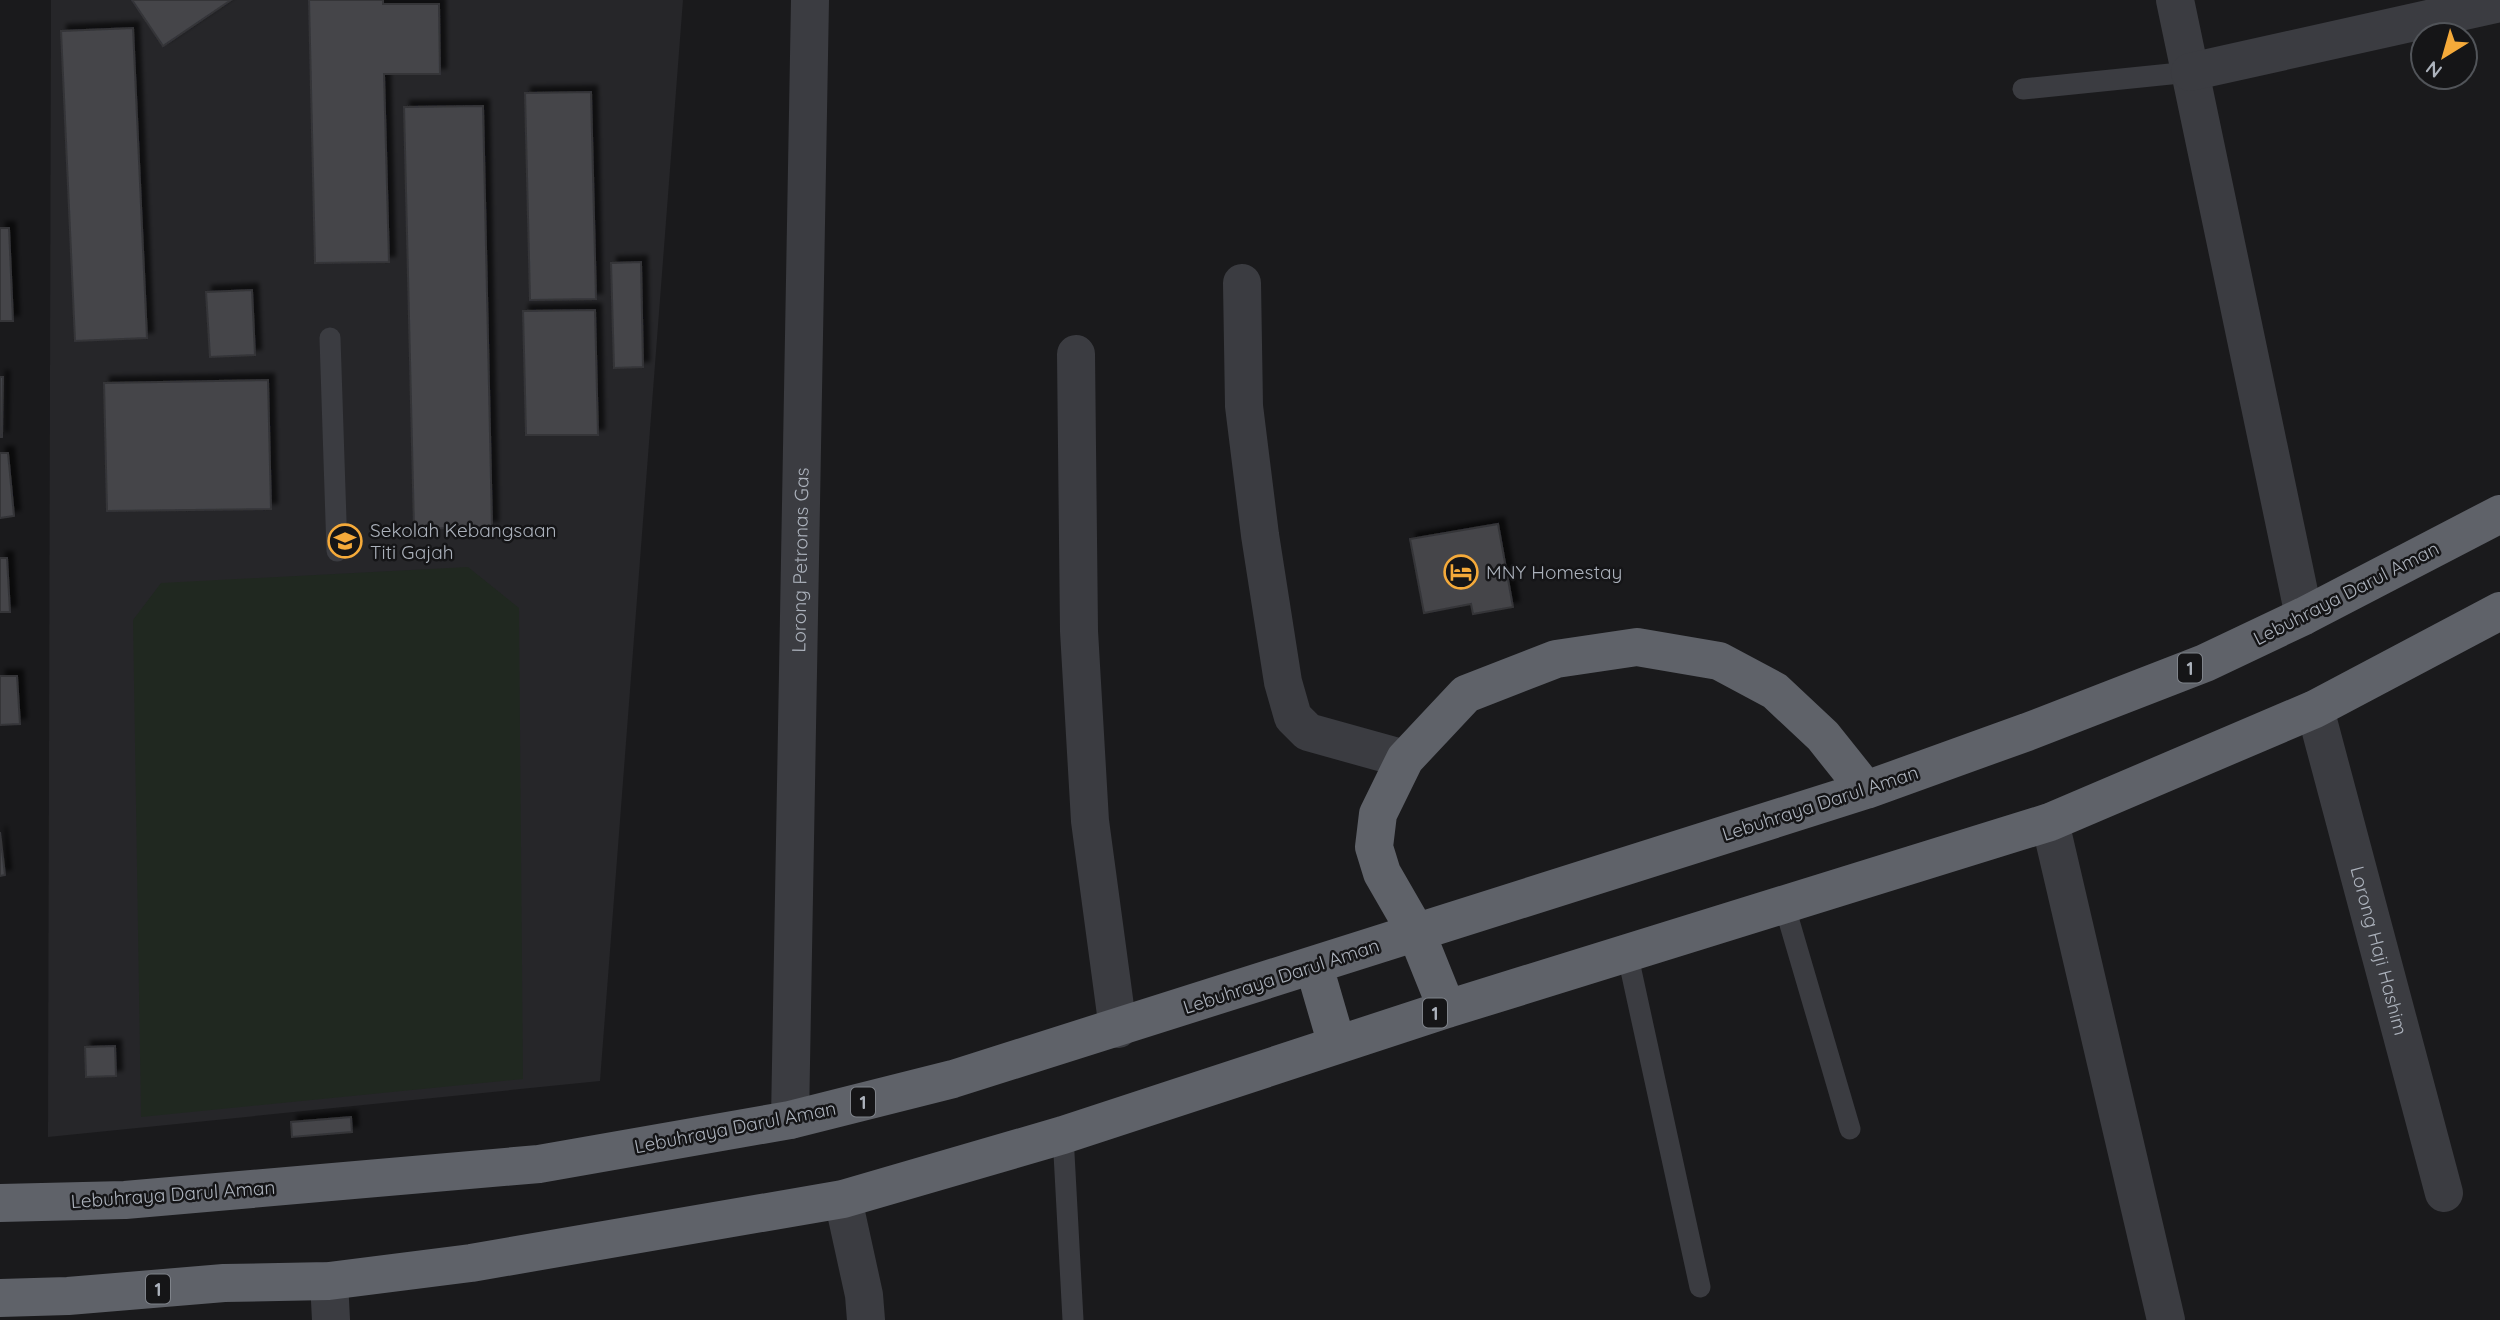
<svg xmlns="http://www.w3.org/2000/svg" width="2500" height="1320" font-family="Quicksand,sans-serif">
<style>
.built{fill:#262629}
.green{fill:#202820}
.building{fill:#444549;stroke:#343438;stroke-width:2;filter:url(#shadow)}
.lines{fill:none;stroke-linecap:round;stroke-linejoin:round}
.service{stroke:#3b3c41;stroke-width:21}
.minor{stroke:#3b3c41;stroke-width:38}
.trunk{stroke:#5f6269;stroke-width:38}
.labels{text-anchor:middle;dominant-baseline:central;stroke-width:5;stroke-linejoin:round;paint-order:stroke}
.shield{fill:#151517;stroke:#7f838a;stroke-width:2}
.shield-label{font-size:18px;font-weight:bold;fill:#acb2bc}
.poi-label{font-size:19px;fill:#acb2bc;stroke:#151517;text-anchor:start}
.street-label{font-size:19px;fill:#acb2bc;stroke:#151517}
</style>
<defs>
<filter id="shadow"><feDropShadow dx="6" dy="-6" stdDeviation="2" flood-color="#0009"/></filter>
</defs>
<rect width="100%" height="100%" fill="#1a1a1c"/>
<path class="built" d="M 51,0 L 683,0 L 600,1081 L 48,1137 Z"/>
<path class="green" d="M 468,567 L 519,608 L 523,1079 L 141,1117 L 133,620 L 161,583 Z"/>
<path class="building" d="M 132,0 L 231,0 L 163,46 Z
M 309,0 L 383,0 L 383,4 L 439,4 L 440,74 L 384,74 L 389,262 L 315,263 Z
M 133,28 L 147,338 L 75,341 L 61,31 Z
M 591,92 L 596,299 L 530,300 L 525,93 Z
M 483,106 L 492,527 L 414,529 L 404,107 Z
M 0,228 L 9,228 L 13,321 L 0,321 Z
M 641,262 L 643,367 L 614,368 L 611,263 Z
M 252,290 L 255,355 L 210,357 L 206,292 Z
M 595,310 L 598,435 L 526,435 L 523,311 Z
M 0,377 L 3,377 L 2,437 L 0,437 Z
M 268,380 L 271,509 L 107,511 L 104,383 Z
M 0,453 L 8,453 L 14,516 L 0,518 Z
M 1498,524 L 1513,607 L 1473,614 L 1471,604 L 1424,613 L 1410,539 Z
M 0,558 L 7,558 L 10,612 L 0,612 Z
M 0,676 L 17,676 L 20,724 L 0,725 Z
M 0,832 L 5,875 L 0,876 Z
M 115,1046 L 116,1076 L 86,1077 L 85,1047 Z
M 351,1117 L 352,1132 L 292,1137 L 291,1122 Z"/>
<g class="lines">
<path class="service" d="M 2023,89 L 2190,72
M 330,338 L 337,551
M 1784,904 L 1850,1129
M 1627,952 L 1700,1287
M 1063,1135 L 1073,1320"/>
<g class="minor">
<path d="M 2175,0 L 2304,616"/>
<path d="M 2190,72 L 2500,3"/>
<path d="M 1242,283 L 1244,406 L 1260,535 L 1283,682 L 1293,717 L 1308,732 L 1405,759"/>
<path d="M 1076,354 L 1079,631 L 1090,821 L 1118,1029"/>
<path id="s1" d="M 2315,709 L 2444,1193"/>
<path d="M 2050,822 L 2166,1320"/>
<path id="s2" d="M 790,1120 L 810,0"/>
<path d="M 843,1199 L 864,1295 L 866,1320"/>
<path d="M 329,1281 L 331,1320"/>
</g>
<path class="trunk" d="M 1314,966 L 1337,1045
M 1447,1009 L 1416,932 L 1382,873 L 1374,847 L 1378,814 L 1405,759 L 1466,694 L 1556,659 L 1637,647 L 1719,661 L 1775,691 L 1823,736 L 1866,790
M 0,1203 L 125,1200 L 539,1164 L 790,1120 L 953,1079 L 1866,790 L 2027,732 L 2205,663 L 2304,616 L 2500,514
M 0,1298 L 68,1296 L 224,1283 L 329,1281 L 471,1263 L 843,1199 L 1063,1135 L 1447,1009 L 2050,822 L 2315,709 L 2500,611"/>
</g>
<defs>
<symbol id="school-ring" viewBox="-11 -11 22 22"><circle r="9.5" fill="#151517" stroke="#f5aa3a" stroke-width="1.5"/><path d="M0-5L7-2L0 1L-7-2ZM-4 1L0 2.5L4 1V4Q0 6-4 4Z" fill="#f5aa3a"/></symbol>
<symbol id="hotel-ring" viewBox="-11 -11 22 22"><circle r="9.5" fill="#151517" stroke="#f5aa3a" stroke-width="1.5"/><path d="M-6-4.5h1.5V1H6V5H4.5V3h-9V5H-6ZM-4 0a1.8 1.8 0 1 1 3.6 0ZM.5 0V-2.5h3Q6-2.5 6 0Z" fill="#f5aa3a"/></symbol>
</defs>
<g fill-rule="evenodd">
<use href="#school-ring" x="326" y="522" width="38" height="38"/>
<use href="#hotel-ring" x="1442" y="553" width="38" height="38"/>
</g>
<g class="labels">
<g class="shield">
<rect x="2178" y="653.5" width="24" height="29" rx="5"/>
<rect x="1423" y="998.5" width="24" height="29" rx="5"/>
<rect x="851" y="1087.5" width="24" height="29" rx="5"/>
<rect x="146" y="1274.5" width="24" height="29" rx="5"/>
</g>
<g class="shield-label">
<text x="2190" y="668">1</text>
<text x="1435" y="1013">1</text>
<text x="863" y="1102">1</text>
<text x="158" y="1289">1</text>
</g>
<g class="poi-label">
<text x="370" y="530">Sekolah Kebangsaan<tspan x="370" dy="22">Titi Gajah</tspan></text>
<text x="1486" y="572">MNY Homestay</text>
</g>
<g class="street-label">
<text stroke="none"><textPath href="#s2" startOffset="560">Lorong Petronas Gas</textPath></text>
<text transform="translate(2346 593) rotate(-27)">Lebuhraya Darul Aman</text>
<text transform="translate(1820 803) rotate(-18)">Lebuhraya Darul Aman</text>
<text stroke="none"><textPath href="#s1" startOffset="250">Lorong Haji Hashim</textPath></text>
<text transform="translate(1281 976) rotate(-18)">Lebuhraya Darul Aman</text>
<text transform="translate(735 1127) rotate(-11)">Lebuhraya Darul Aman</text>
<text transform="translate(173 1194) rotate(-4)">Lebuhraya Darul Aman</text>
</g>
</g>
<g transform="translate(2444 56) rotate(217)"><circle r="33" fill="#151517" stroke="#515459" stroke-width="2"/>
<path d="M0-5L12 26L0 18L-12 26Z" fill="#f5aa3a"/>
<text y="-10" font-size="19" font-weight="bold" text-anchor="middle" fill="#acb2bc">N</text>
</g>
</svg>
